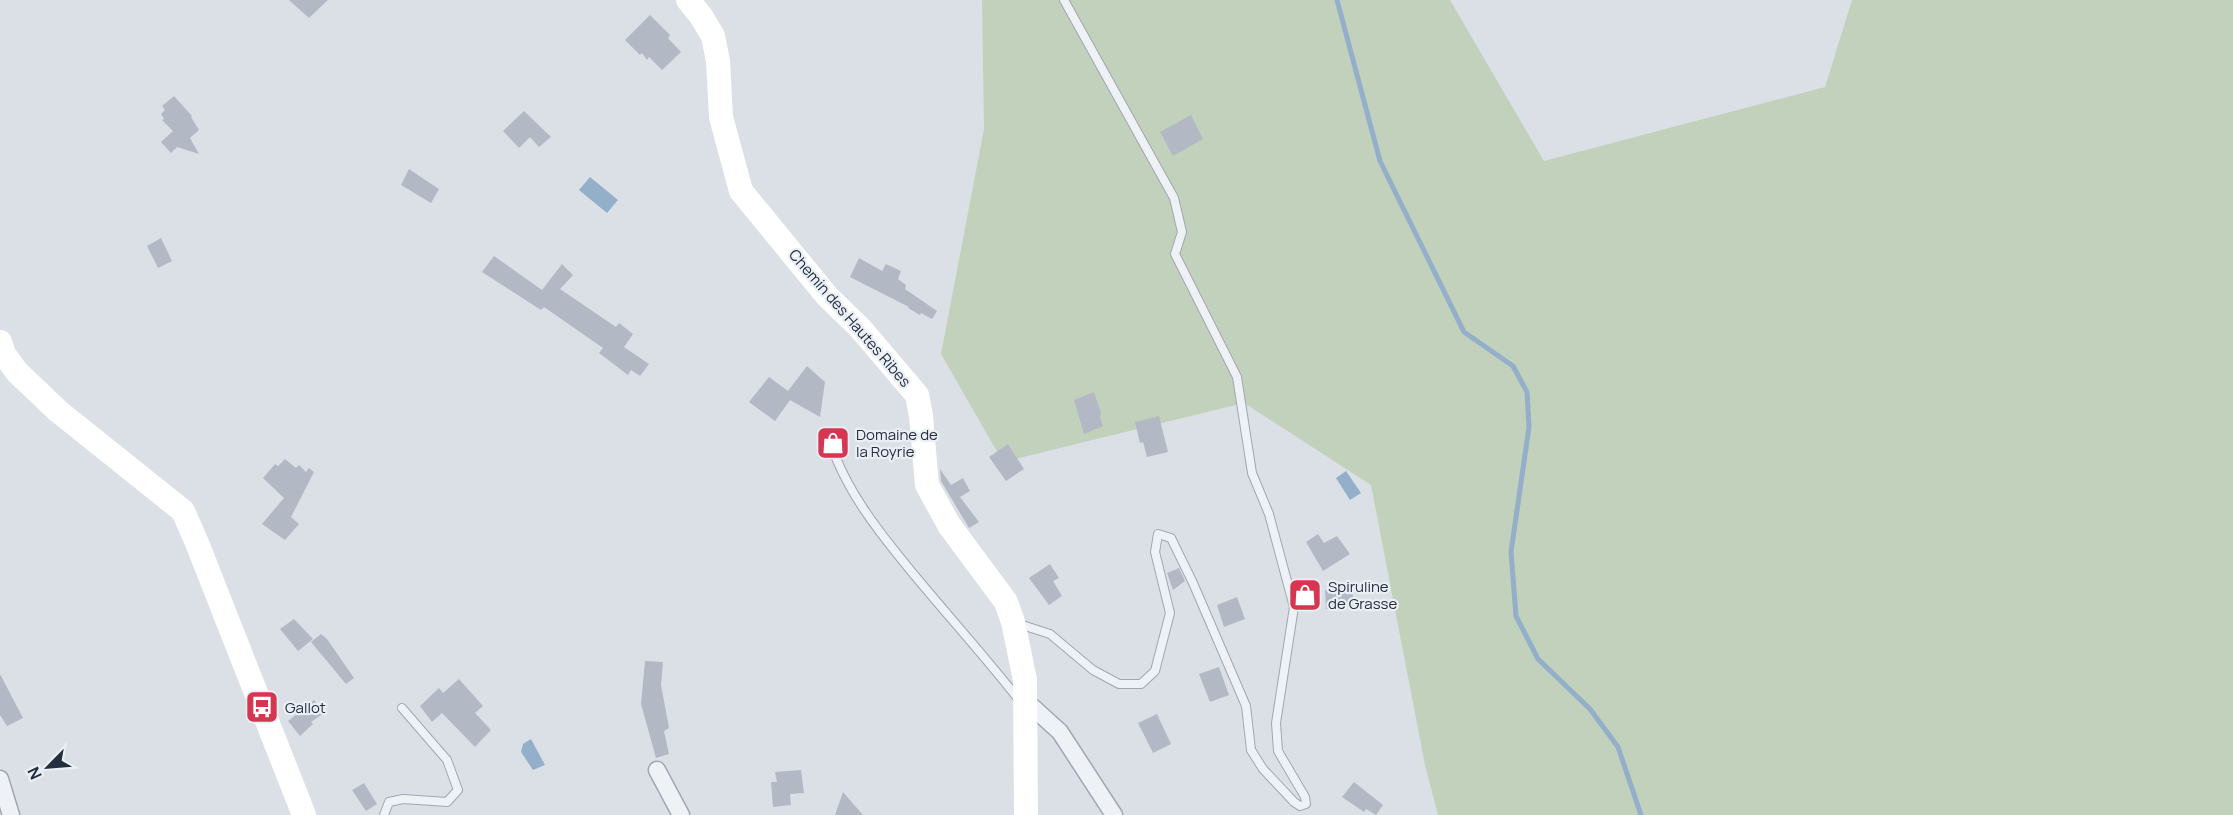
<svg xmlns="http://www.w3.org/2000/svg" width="2233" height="815" font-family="Manrope,sans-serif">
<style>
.green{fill:#c2d1bc}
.water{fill:#93afca}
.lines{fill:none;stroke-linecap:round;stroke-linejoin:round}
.stream{stroke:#93afca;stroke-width:5}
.building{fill:#b2b9c4}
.lane-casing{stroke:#a0a7b1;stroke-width:10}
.street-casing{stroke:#a0a7b1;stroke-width:19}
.lane{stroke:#eef1f5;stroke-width:8}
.street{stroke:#eef1f5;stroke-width:16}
.secondary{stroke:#fff;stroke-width:24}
.labels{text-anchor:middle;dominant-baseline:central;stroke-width:4.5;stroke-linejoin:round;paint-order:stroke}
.street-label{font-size:15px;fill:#242e3e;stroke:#eaeff5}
.poi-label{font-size:15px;fill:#242e3e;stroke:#eaeff5;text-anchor:start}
</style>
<rect width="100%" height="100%" fill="#dbe0e7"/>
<path class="green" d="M 982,0 L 1450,0 L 1544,161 L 1825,87 L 1852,0 L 2233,0 L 2233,815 L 1438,815 L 1425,765 L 1371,485 L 1244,403 L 1003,462 L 941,354 L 984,129 Z"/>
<path class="water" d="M 590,177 L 618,200 L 607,213 L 579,190 Z
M 1346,471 L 1361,493 L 1350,500 L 1336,478 Z
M 531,739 L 545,765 L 533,770 L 521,752 L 523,744 Z"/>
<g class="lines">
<path class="stream" d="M 1337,0 L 1380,161 L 1464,332 L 1513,366 L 1527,392 L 1529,427 L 1511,552 L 1516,616 L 1538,659 L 1590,709 L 1618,747 L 1641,815"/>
</g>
<path class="building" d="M 289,0 L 328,0 L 309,18 Z
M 650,15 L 670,35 L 668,38 L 681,52 L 662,70 L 649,57 L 647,60 L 642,53 L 640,55 L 625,40 Z
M 174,96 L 192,116 L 191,117 L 199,130 L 190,138 L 199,154 L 177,147 L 171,153 L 161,142 L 173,131 L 162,120 L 164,119 L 161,114 L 165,110 L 162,106 Z
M 524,111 L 551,137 L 539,147 L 530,137 L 519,148 L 503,131 Z
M 1191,115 L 1203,139 L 1173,156 L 1160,132 Z
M 409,169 L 439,189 L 431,203 L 401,185 Z
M 161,238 L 172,261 L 158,268 L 147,246 Z
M 494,256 L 542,290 L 562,264 L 573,275 L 560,289 L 616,327 L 619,323 L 633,334 L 624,347 L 649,364 L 640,376 L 631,370 L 628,375 L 599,353 L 603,348 L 544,307 L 541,310 L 482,272 Z
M 859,258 L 882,271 L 886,264 L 901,271 L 898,279 L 906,285 L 905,289 L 937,311 L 932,319 L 921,313 L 920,315 L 908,308 L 909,307 L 850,277 Z
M 807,366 L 825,382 L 820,417 L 790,400 L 775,421 L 749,402 L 769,377 L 788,391 Z
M 1094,392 L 1101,413 L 1100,418 L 1103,426 L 1084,434 L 1074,400 Z
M 1159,416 L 1168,452 L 1147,457 L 1143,442 L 1140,443 L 1135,422 Z
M 1008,444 L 1024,469 L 1006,481 L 989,457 Z
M 285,459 L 296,468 L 299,465 L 306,472 L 309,468 L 314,472 L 291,517 L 299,524 L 285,540 L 262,524 L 284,498 L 263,478 L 275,464 L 278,466 Z
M 940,469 L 951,485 L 963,478 L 970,491 L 960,497 L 979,522 L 969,528 L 941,481 Z
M 1318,534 L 1324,543 L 1337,536 L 1350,554 L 1323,571 L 1306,542 Z
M 1050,564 L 1059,578 L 1053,581 L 1062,596 L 1049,605 L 1029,578 Z
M 1179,568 L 1185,581 L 1173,590 L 1167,573 Z
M 1352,587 L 1354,606 L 1326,609 L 1325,590 Z
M 1237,597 L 1245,619 L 1224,627 L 1217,605 Z
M 294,619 L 313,639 L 298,651 L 280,629 Z
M 321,634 L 327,639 L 354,678 L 346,684 L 311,642 Z
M 645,661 L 663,662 L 661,685 L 669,728 L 664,731 L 669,754 L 656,758 L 641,704 Z
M 1219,667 L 1229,695 L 1210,702 L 1199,674 Z
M 0,674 L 23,718 L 7,726 L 0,715 Z
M 459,679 L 483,706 L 475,713 L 491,730 L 475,747 L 442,713 L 432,722 L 420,706 L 439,688 L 443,693 Z
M 314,700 L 324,713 L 311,722 L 313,724 L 300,736 L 288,721 Z
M 1157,714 L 1171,744 L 1153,753 L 1138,723 Z
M 801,770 L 804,793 L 790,794 L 791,805 L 773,807 L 771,782 L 777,782 L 775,772 Z
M 1354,782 L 1383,805 L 1376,815 L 1366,809 L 1364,812 L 1342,797 Z
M 364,783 L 377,804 L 366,811 L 352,790 Z
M 843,792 L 863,815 L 835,815 Z"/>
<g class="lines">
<defs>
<path id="lane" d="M 836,458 C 851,494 873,524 898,555 C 937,604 980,650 1019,700
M 1016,623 L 1050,634 L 1093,670 L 1119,684 L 1141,684 L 1155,671 L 1170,613 L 1155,552 L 1158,534 L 1171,538 L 1193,583 L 1246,706 L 1251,750 L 1263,769 L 1294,802 L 1300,806 L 1306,804 L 1305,797 L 1278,751 L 1276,723 L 1294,607 L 1269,514 L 1252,473 L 1237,377 L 1175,254 L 1182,232 L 1174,198 L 1064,0
M 384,815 L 389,802 L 403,799 L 447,802 L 458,790 L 447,760 L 402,708"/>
<path id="street" d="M 1027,702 L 1060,732 L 1114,815
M 657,770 L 681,815
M 0,779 L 11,815"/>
</defs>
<use href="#lane" class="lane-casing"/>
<use href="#street" class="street-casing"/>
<use href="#lane" class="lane"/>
<use href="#street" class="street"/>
<path class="secondary" d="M 688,0 L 701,16 L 713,36 L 718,61 L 721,117 L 741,191 L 827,296 L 860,328 L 917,395 L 921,416 L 927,485 L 949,525 L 1006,602 L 1013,622 L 1025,680 L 1026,815
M 0,342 L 4,354 L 17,372 L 58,411 L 183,511 L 197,543 L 304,815"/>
</g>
<defs>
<symbol id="shop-square" viewBox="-11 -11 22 22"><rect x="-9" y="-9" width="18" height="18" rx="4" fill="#d73650" stroke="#eaeff5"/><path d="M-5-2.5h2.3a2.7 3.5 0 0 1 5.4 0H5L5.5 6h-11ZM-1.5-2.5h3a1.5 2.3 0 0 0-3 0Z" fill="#fff"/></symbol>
<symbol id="bus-square" viewBox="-11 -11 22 22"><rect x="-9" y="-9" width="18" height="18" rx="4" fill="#d73650" stroke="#eaeff5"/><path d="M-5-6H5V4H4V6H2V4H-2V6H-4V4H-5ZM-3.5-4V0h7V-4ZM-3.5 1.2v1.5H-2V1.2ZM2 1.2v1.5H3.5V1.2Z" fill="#fff"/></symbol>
</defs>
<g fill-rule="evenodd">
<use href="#shop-square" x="814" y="424" width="38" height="38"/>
<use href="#shop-square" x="1286" y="576" width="38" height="38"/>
<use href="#bus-square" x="243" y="688" width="38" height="38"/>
</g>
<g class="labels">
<g class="street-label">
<text transform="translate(850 318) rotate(49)">Chemin des Hautes Ribes</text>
</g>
<g class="poi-label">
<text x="856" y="434">Domaine de<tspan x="856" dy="17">la Royrie</tspan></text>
<text x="1328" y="586">Spiruline<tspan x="1328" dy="17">de Grasse</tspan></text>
<text x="285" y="707">Gallot</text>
</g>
</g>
<g transform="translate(48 767) rotate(245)" stroke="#eaeff5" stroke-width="4.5" paint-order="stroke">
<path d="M0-4.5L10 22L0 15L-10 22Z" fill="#242e3e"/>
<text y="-9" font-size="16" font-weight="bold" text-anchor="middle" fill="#242e3e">N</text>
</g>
</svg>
